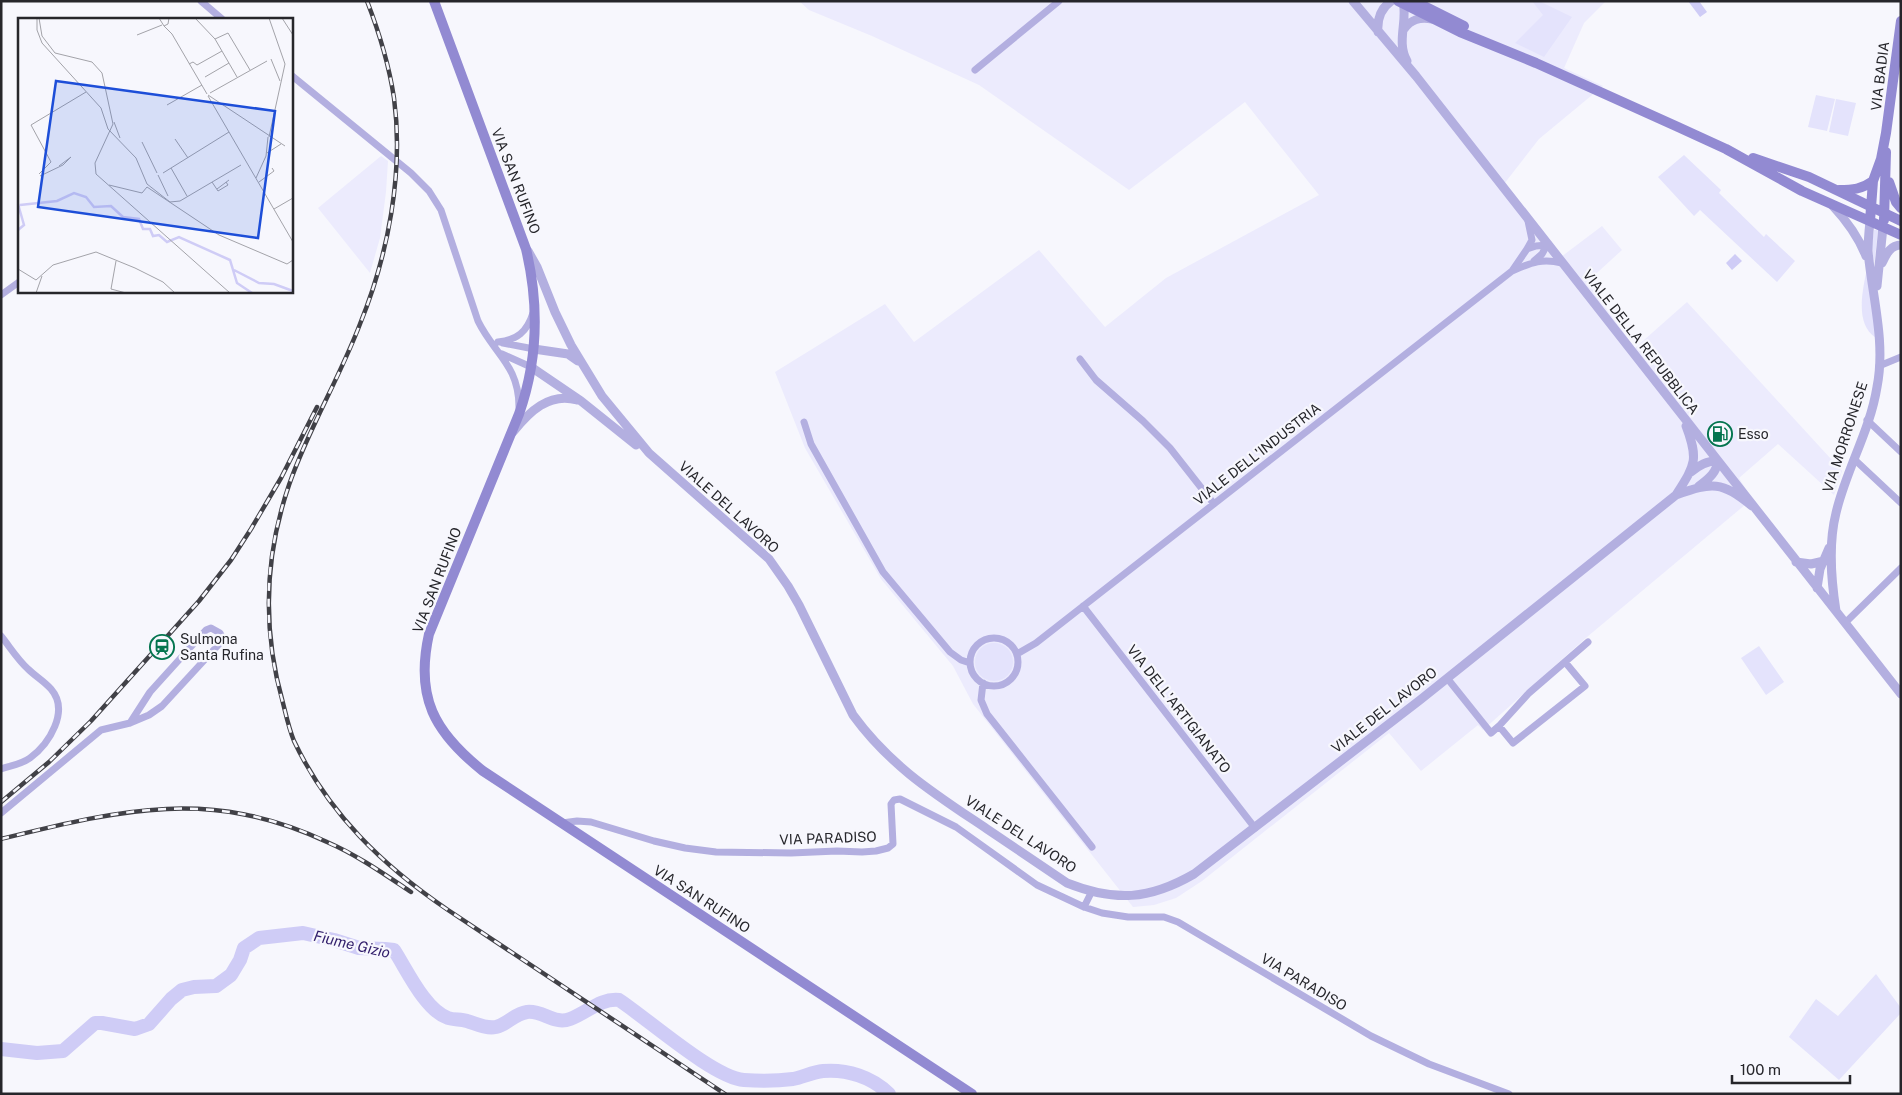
<svg xmlns="http://www.w3.org/2000/svg" width="1902" height="1095" font-family="'Public Sans',sans-serif">
<style>
.built{fill:#ecebfd}
.green{fill:#e4e3fc}
.water{fill:#cfccf6}
.lines{fill:none;stroke-linecap:round;stroke-linejoin:round}
.river{stroke:#cfccf6;stroke-width:14}
.minor{stroke:#b3afe0;stroke-width:7}
.tertiary{stroke:#b3afe0;stroke-width:9}
.secondary{stroke:#928ad2;stroke-width:10}
.rail-casing{stroke:#414147;stroke-width:4.5}
.rail{stroke:#f7f7fd;stroke-width:2.5;stroke-dasharray:8;stroke-linecap:butt}
.labels{text-anchor:middle;dominant-baseline:central;stroke-width:4.5;stroke-linejoin:round;paint-order:stroke}
.street-label{font-size:14px;fill:#26262b;stroke:#f7f7fd}
.poi-label{font-size:14px;fill:#26262b;stroke:#f7f7fd;text-anchor:start}
.water-label{font-size:15px;font-style:italic;fill:#311e6b;stroke:#f7f7fd}
.inset-river{fill:none;stroke:#cfccf6;stroke-width:2.5}
.inset-road{fill:none;stroke:#a3a3a9;stroke-width:1}
.view{fill:#1d4ed8;fill-opacity:0.15;stroke:#1d4ed8;stroke-width:2.5}
.inset-edge{fill:none;stroke:#26262b;stroke-width:2.5}
</style>
<rect width="100%" height="100%" fill="#f7f7fd"/>
<path class="built" d="M 799,1 L 1606,1 L 1584,23 L 1564,68 L 1603,86 L 1539,139 L 1504,184 L 1561,257 L 1602,226 L 1622,250 L 1587,282 L 1635,348 L 1687,302 L 1842,471 L 1834,495 L 1778,444 L 1739,478 L 1752,499 L 1587,637 L 1483,730 L 1478,725 L 1421,771 L 1389,733 L 1202,881 L 1176,898 L 1154,905 L 1133,907 L 973,704 L 953,666 L 881,579 L 805,448 L 775,372 L 885,304 L 914,342 L 1039,250 L 1105,327 L 1166,278 L 1319,195 L 1245,102 L 1129,190 L 979,85 L 872,36 L 809,10 Z
M 381,156 L 388,161 L 386,192 L 380,238 L 370,273 L 318,208 Z"/>
<path class="green" d="M 1532,1 L 1539,1 L 1572,17 L 1544,57 L 1515,43 L 1543,15 Z
M 1816,95 L 1835,99 L 1827,131 L 1808,127 Z
M 1836,99 L 1856,103 L 1848,136 L 1829,132 Z
M 1684,155 L 1721,190 L 1719,193 L 1764,237 L 1766,234 L 1795,261 L 1777,282 L 1700,210 L 1694,216 L 1658,177 Z
M 1874,230 L 1877,230 L 1878,231 L 1874,266 L 1872,245 Z
M 1867,268 L 1876,338 C 1854,323 1863,290 1867,268 Z
M975 662a19 19 0 1 1 38 0a19 19 0 1 1-38 0Z
M 1759,646 L 1784,682 L 1766,695 L 1741,658 Z
M 1876,974 L 1901,1008 L 1901,1013 L 1839,1080 L 1789,1037 L 1816,999 L 1838,1016 Z"/>
<path class="water" d="M 1688,1 L 1699,1 L 1707,12 L 1700,17 Z
M 1735,254 L 1742,261 L 1732,270 L 1726,263 Z"/>
<g class="lines">
<path class="river" d="M 1,1049 L 37,1053 L 63,1051 L 95,1023 L 102,1023 L 135,1029 L 149,1024 L 171,999 L 182,990 L 194,987 L 216,986 L 231,975 L 240,960 L 244,948 L 259,938 L 303,933 L 334,940 L 359,948 L 385,949 L 394,950 C 407,970 425,1010 448,1018 C 454,1020 461,1019 467,1021 C 477,1024 486,1029 496,1027 C 508,1024 514,1014 527,1012 C 543,1010 554,1025 570,1019 C 587,1013 600,998 619,1000 C 648,1019 714,1078 744,1080 C 760,1081 777,1081 793,1079 C 803,1077 813,1072 823,1071 C 847,1069 872,1077 889,1094"/>
<path class="minor" d="M 201,1 L 222,19
M 975,70 L 1059,1
M 291,75 L 411,173 L 429,191 L 441,210 L 478,321 C 494,354 519,365 519,407
M 1527,249 L 1536,246 L 1547,245
M 1534,261 L 1542,254 L 1547,245
M 1512,271 C 1531,263 1541,258 1562,263
M 1,295 L 19,282
M 498,342 C 517,340 527,332 533,313
M 503,343 L 534,349
M 502,354 L 531,367
M 1080,359 L 1096,380 L 1143,421 L 1170,448 L 1214,504
M 1879,366 L 1901,357
M 1867,420 L 1901,452
M 804,422 L 811,444 L 883,572 L 950,652 L 961,660 L 970,663
M 1854,459 L 1901,503
M 1083,606 L 1255,828
M 1845,623 L 1901,568
M 1,636 C 10,647 17,659 28,669 C 35,676 44,681 51,689 C 70,711 49,744 30,758 C 22,764 10,766 1,769
M970 662a24 24 0 1 1 48 0a24 24 0 1 1-48 0Z
M 1017,654 L 1036,643 L 1512,271 L 1527,249 L 1532,240 L 1528,221
M 1447,678 L 1491,733 L 1499,726 L 1513,743 L 1585,686 L 1565,662
M 983,683 L 981,700 L 987,714 L 1092,847
M 1499,726 L 1529,693 L 1588,642
M 1,813 L 101,730 L 130,723 L 149,715 L 162,706 L 221,642 L 222,637 L 220,633 L 211,628 L 206,630 L 150,692 L 130,723
M 562,823 L 577,821 L 591,822 L 654,841 L 685,848 L 716,852 L 791,853 L 837,851 L 862,852 L 876,851 L 888,848 L 893,844 L 891,804 L 894,800 L 900,799 L 956,827 L 1037,885 L 1084,907 L 1102,913 L 1128,917 L 1164,917 L 1178,922 L 1371,1036 L 1429,1064 L 1509,1094
M 1084,907 L 1091,893"/>
<path class="tertiary" d="M 1353,1 L 1416,76 L 1901,694
M 1403,1 C 1408,21 1396,42 1407,61
M 1404,29 C 1411,19 1420,17 1432,19
M 1378,32 C 1377,20 1380,9 1391,1
M 1832,205 C 1847,221 1858,236 1866,256
M 528,251 L 537,267 L 555,312 L 571,345 L 602,396 L 649,453 L 769,559 L 788,586 L 799,605 L 853,715 C 891,767 935,794 987,829 C 1014,847 1040,865 1067,883 C 1115,902 1149,900 1194,874 L 1420,700 L 1676,495 C 1713,482 1721,481 1752,506
M 1882,263 C 1886,255 1890,245 1901,245
M 1877,286 L 1883,227
M 534,349 L 568,354 L 578,361
M 531,367 L 581,401 L 636,445
M 513,432 C 529,412 549,392 577,400
M 1691,472 C 1700,465 1706,461 1718,461
M 1698,487 C 1708,479 1716,474 1718,461
M 1676,495 C 1695,465 1699,460 1686,426
M 1796,562 L 1811,564 L 1824,561
M 1817,588 L 1820,569 L 1829,548
M 1836,611 C 1831,579 1828,545 1836,513 C 1846,470 1870,431 1877,387 C 1886,342 1872,296 1868,251 C 1868,242 1869,231 1870,221"/>
<path class="secondary" d="M 434,1 L 526,249 C 539,304 538,360 519,414 L 429,634 C 415,697 434,732 483,771 L 972,1094
M 1398,1 L 1460,32 L 1536,63 L 1678,127 L 1726,149 L 1802,191 L 1901,235
M 1414,1 L 1464,26
M 1753,158 L 1809,177 L 1901,221
M 1889,182 L 1896,202 L 1901,208
M 1839,190 C 1853,190 1862,189 1873,181
M 1884,220 L 1886,152
M 1870,221 L 1873,181 L 1881,159 L 1886,133 L 1901,21"/>
<defs>
<path id="rail" d="M 367,1 C 379,32 389,65 394,98 C 404,173 388,255 360,324 C 339,379 308,430 289,485 C 264,558 262,629 283,703 C 286,715 289,729 294,741 C 328,813 383,866 448,910 L 725,1094
M 1,802 L 49,762 L 91,721 L 199,601 L 231,560 L 251,529 L 281,478 L 317,407
M 1,839 C 120,810 210,787 327,842 C 357,855 384,874 411,892"/>
</defs>
<use href="#rail" class="rail-casing"/>
<use href="#rail" class="rail"/>
</g>
<defs>
<symbol id="fuel-ring" viewBox="-11 -11 22 22"><circle r="9.5" fill="#f7f7fd" stroke="#04754f" stroke-width="1.5"/><path d="M-5.5-6h7V0h2V4h1.3V-2.5L3-4.5l.8-.8L6-3V5H2.5V1h-1V6h-7ZM-4.2-4.7v3.2H.2V-4.7Z" fill="#04754f"/></symbol>
<symbol id="station-ring" viewBox="-11 -11 22 22"><circle r="9.5" fill="#f7f7fd" stroke="#04754f" stroke-width="1.5"/><path d="M-3-6H3Q5-6 5-4V2Q5 4 3 4L4.5 6H3L1.5 4h-3L-3 6H-4.5L-3 4Q-5 4-5 2V-4Q-5-6-3-6ZM-3.5-4v3h7v-3ZM-3.5 1v1.5H-2V1ZM2 1v1.5H3.5V1Z" fill="#04754f"/></symbol>
</defs>
<g fill-rule="evenodd">
<use href="#fuel-ring" x="1706" y="420" width="28" height="28"/>
<use href="#station-ring" x="148" y="633" width="28" height="28"/>
</g>
<g class="labels">
<g class="street-label">
<text transform="translate(1880 76) rotate(-83)">VIA BADIA</text>
<text transform="translate(516 181) rotate(69)">VIA SAN RUFINO</text>
<text transform="translate(1641 342) rotate(52)">VIALE DELLA REPUBBLICA</text>
<text transform="translate(1845 437) rotate(-72)">VIA MORRONESE</text>
<text transform="translate(1257 454) rotate(-38)">VIALE DELL'INDUSTRIA</text>
<text transform="translate(729 507) rotate(42)">VIALE DEL LAVORO</text>
<text transform="translate(437 580) rotate(-69)">VIA SAN RUFINO</text>
<text transform="translate(1179 709) rotate(52)">VIA DELL'ARTIGIANATO</text>
<text transform="translate(1384 710) rotate(-38)">VIALE DEL LAVORO</text>
<text transform="translate(1021 834) rotate(33)">VIALE DEL LAVORO</text>
<text transform="translate(828 838) rotate(-2)">VIA PARADISO</text>
<text transform="translate(702 899) rotate(33)">VIA SAN RUFINO</text>
<text transform="translate(1304 982) rotate(31)">VIA PARADISO</text>
</g>
<g class="poi-label">
<text x="1738" y="434">Esso</text>
<text x="180" y="639">Sulmona<tspan x="180" dy="16">Santa Rufina</tspan></text>
</g>
<g class="water-label">
<text transform="translate(352 944) rotate(13)">Fiume Gizio</text>
</g>
</g>
<g transform="translate(18 18)">
<rect width="275" height="275" fill="#f7f7fd"/>
<path class="inset-river" d="M 0,186 L 6,207 L 0,212M 2,187 L 39,183 L 56,175 L 68,179 L 76,189 L 93,188 L 105,199 L 121,201 L 125,211 L 132,211 L 135,218 L 141,217 L 149,224 L 161,219 L 212,242 L 219,265 L 234,275M 216,252 L 241,265 L 256,266 L 275,273"/>
<path class="inset-road" d="M 19,0 L 19,12 L 24,25 L 83,90 L 90,111M 21,0 L 24,18 L 37,35 L 74,44 L 84,55 L 95,106 L 77,145 L 78,156 L 212,275M 141,0 L 146,8 L 150,6 L 151,0M 177,0 L 197,21 L 219,59M 251,0 L 267,46 L 251,119M 264,0 L 275,17M 146,8 L 154,16 L 189,76M 119,17 L 144,7M 197,21 L 210,15 L 232,52M 253,41 L 262,63M 171,46 L 175,44 L 179,47 L 204,33M 187,59 L 211,45M 192,75 L 249,43M 190,77 L 267,128M 190,78 L 275,224M 149,87 L 184,67M 96,104 L 102,120M 90,111 L 118,140 L 129,166 L 152,184 L 162,183 L 223,147M 157,121 L 170,140M 124,124 L 139,155M 249,135 L 263,126M 153,150 L 169,178M 145,155 L 211,114M 21,156 L 33,144 L 13,107 L 68,74M 140,157 L 150,178M 22,158 L 45,147 L 53,139 L 41,148M 238,160 L 248,138 L 250,119M 194,164 L 200,173 L 210,167 L 208,164M 241,164 L 256,153 L 254,150M 91,167 L 124,175 L 129,169 L 201,217 L 269,246 L 275,242M 199,171 L 211,162M 256,191 L 275,180M 98,243 L 93,271 L 108,275M 0,251 L 18,262 L 35,247 L 78,234 L 117,250 L 145,264 L 157,275M 18,275 L 24,258"/>
<path class="view" d="M 38,63 L 257,93 L 240,220 L 20,189 Z"/>
<rect width="275" height="275" class="inset-edge"/>
</g>
<rect width="1902" height="1095" fill="none" stroke="#26262b" stroke-width="5"/>
<path d="M1732 1075v8h118v-8" fill="none" stroke="#26262b" stroke-width="2.5"/>
<text x="1740" y="1075" font-size="15" fill="#26262b" stroke="#f7f7fd" stroke-width="4" paint-order="stroke">100 m</text>
</svg>
